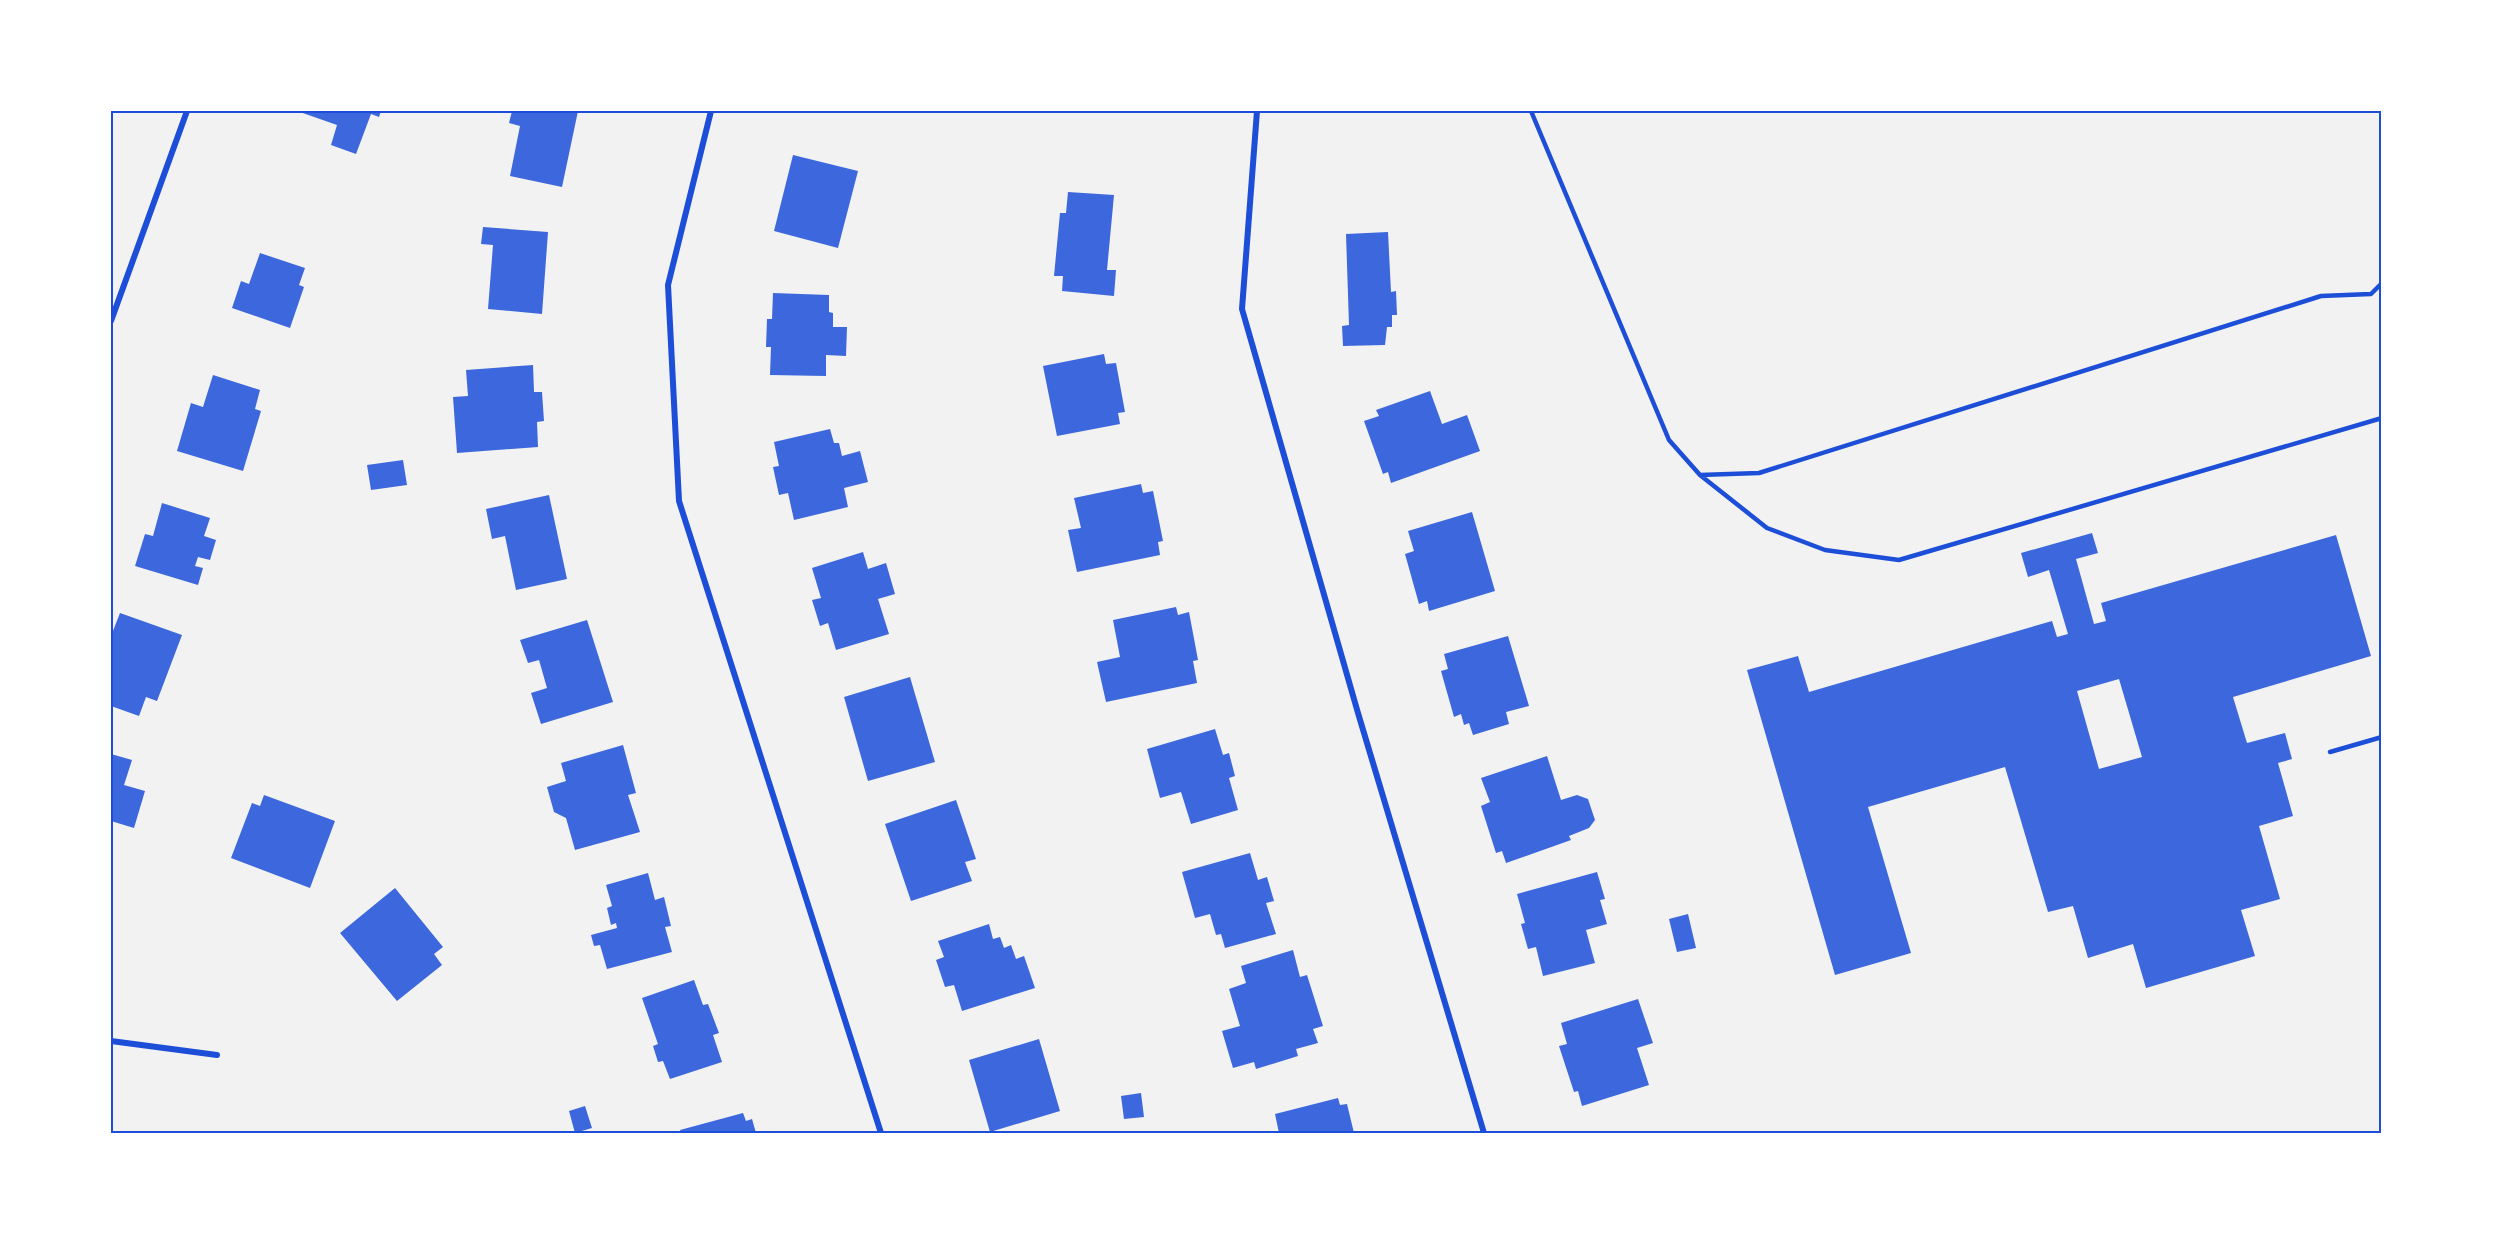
<svg xmlns="http://www.w3.org/2000/svg" width="2493" height="1244" font-family="Mulish,sans-serif">
<style>
.building{fill:#3d67dc;fill-rule:evenodd}
.lines{fill:none;stroke-linecap:round;stroke-linejoin:round}
.service{stroke:#1d4ed8;stroke-width:4.5}
.minor{stroke:#1d4ed8;stroke-width:6}
.neatline{fill:none;stroke:#1d4ed8;stroke-width:2}
</style>
<rect width="100%" height="100%" fill="#f2f2f2"/>
<path class="building" d="M 297,111 L 381,111 L 379,117 L 371,114 L 356,154 L 331,145 L 337,125 Z
M 512,111 L 578,111 L 562,187 L 510,176 L 520,126 L 509,123 Z
M 793,155 L 858,171 L 838,248 L 774,231 Z
M 1068,192 L 1114,195 L 1107,270 L 1116,270 L 1114,296 L 1062,291 L 1063,276 L 1054,276 L 1060,213 L 1066,213 Z
M 483,227 L 548,232 L 542,314 L 488,309 L 493,245 L 481,244 Z
M 1388,232 L 1391,292 L 1396,291 L 1397,315 L 1392,315 L 1392,327 L 1387,327 L 1385,345 L 1343,346 L 1342,326 L 1349,325 L 1346,234 Z
M 260,253 L 305,268 L 299,285 L 304,287 L 290,328 L 232,308 L 241,281 L 249,284 Z
M 773,293 L 829,295 L 829,312 L 833,313 L 833,327 L 847,327 L 846,356 L 826,355 L 826,376 L 770,375 L 771,347 L 766,347 L 767,319 L 772,319 Z
M 1104,354 L 1106,364 L 1116,363 L 1125,412 L 1118,413 L 1120,424 L 1057,436 L 1043,366 Z
M 533,365 L 534,392 L 542,392 L 544,421 L 537,422 L 538,447 L 457,453 L 453,397 L 468,396 L 466,370 Z
M 213,375 L 260,390 L 255,409 L 261,411 L 243,471 L 177,451 L 191,403 L 203,407 Z
M 1430,391 L 1442,424 L 1467,415 L 1480,451 L 1391,483 L 1388,472 L 1383,474 L 1364,421 L 1379,416 L 1376,410 Z
M 830,429 L 834,443 L 839,443 L 842,456 L 860,451 L 868,482 L 844,488 L 848,507 L 794,520 L 788,493 L 779,495 L 773,467 L 779,466 L 774,442 Z
M 403,460 L 407,485 L 371,490 L 367,465 Z
M 1141,484 L 1143,493 L 1153,491 L 1163,541 L 1158,542 L 1160,555 L 1077,572 L 1068,530 L 1081,528 L 1074,498 Z
M 549,495 L 567,579 L 516,590 L 505,536 L 492,539 L 486,509 Z
M 162,503 L 210,518 L 204,536 L 216,540 L 210,560 L 198,557 L 195,566 L 203,568 L 198,585 L 135,566 L 145,534 L 153,536 Z
M 1472,512 L 1495,591 L 1429,611 L 1427,601 L 1419,604 L 1405,554 L 1414,551 L 1408,531 Z
M 2092,533 L 2098,553 L 2076,559 L 2094,624 L 2106,621 L 2101,603 L 2336,535 L 2371,656 L 2233,697 L 2247,743 L 2285,733 L 2292,759 L 2278,763 L 2293,816 L 2259,826 L 2280,899 L 2241,910 L 2255,956 L 2146,988 L 2133,944 L 2088,958 L 2073,906 L 2048,912 L 2005,767 L 1868,807 L 1911,953 L 1835,975 L 1747,670 L 1798,656 L 1809,692 L 2052,621 L 2057,637 L 2068,634 L 2049,570 L 2028,577 L 2021,553 ZM 2119,679 L 2142,757 L 2099,769 L 2077,691 Z
M 863,552 L 868,569 L 886,563 L 895,594 L 878,599 L 889,634 L 836,650 L 828,623 L 820,626 L 812,600 L 821,598 L 812,568 Z
M 1176,607 L 1178,615 L 1189,612 L 1198,660 L 1193,661 L 1197,683 L 1106,702 L 1097,662 L 1120,657 L 1113,620 Z
M 120,613 L 182,635 L 157,701 L 146,697 L 139,716 L 111,706 L 111,636 Z
M 587,620 L 613,702 L 541,724 L 531,693 L 547,688 L 539,660 L 528,663 L 520,640 Z
M 1508,636 L 1529,706 L 1506,712 L 1509,724 L 1473,735 L 1469,723 L 1464,725 L 1461,714 L 1454,717 L 1441,671 L 1448,669 L 1444,654 Z
M 910,677 L 935,762 L 868,781 L 844,697 Z
M 1215,729 L 1223,755 L 1229,753 L 1235,776 L 1229,778 L 1238,810 L 1191,824 L 1181,792 L 1160,798 L 1147,749 Z
M 623,745 L 636,793 L 628,795 L 640,832 L 575,850 L 566,818 L 554,812 L 547,787 L 566,781 L 561,763 Z
M 111,754 L 132,760 L 124,785 L 145,791 L 134,828 L 111,821 Z
M 1547,756 L 1561,800 L 1577,795 L 1588,799 L 1595,820 L 1589,828 L 1569,836 L 1571,840 L 1506,863 L 1502,851 L 1496,853 L 1481,806 L 1490,802 L 1481,778 Z
M 264,795 L 335,821 L 310,888 L 231,858 L 252,803 L 260,806 Z
M 956,800 L 976,859 L 965,862 L 972,881 L 911,901 L 885,824 Z
M 1250,853 L 1258,880 L 1267,877 L 1274,901 L 1266,903 L 1276,934 L 1225,948 L 1221,934 L 1216,935 L 1210,914 L 1195,918 L 1182,872 Z
M 1597,872 L 1605,899 L 1600,900 L 1607,924 L 1586,930 L 1595,963 L 1543,976 L 1536,947 L 1528,949 L 1521,924 L 1525,923 L 1517,894 Z
M 648,873 L 655,900 L 664,897 L 671,926 L 665,927 L 672,952 L 607,969 L 600,945 L 594,946 L 591,935 L 617,928 L 616,923 L 611,925 L 607,908 L 612,906 L 606,885 Z
M 395,888 L 443,947 L 434,954 L 442,965 L 397,1001 L 340,933 Z
M 1688,914 L 1696,948 L 1677,952 L 1669,919 Z
M 989,924 L 993,939 L 1000,937 L 1004,948 L 1011,945 L 1016,959 L 1024,956 L 1035,988 L 962,1011 L 954,985 L 945,987 L 936,960 L 944,957 L 938,941 Z
M 1293,950 L 1300,977 L 1307,975 L 1323,1026 L 1313,1029 L 1318,1043 L 1296,1049 L 1298,1056 L 1256,1069 L 1254,1062 L 1233,1068 L 1222,1031 L 1240,1026 L 1229,989 L 1246,983 L 1241,966 Z
M 694,980 L 703,1005 L 708,1004 L 719,1033 L 713,1035 L 722,1062 L 670,1079 L 663,1061 L 658,1062 L 653,1046 L 658,1044 L 642,998 Z
M 1638,999 L 1653,1043 L 1637,1048 L 1649,1085 L 1582,1106 L 1578,1091 L 1574,1092 L 1559,1046 L 1567,1044 L 1561,1023 Z
M 1039,1039 L 1060,1111 L 990,1132 L 969,1060 Z
M 1141,1093 L 1144,1117 L 1124,1119 L 1121,1096 Z
M 1338,1098 L 1340,1105 L 1347,1104 L 1354,1133 L 1279,1133 L 1275,1114 Z
M 585,1106 L 592,1128 L 575,1133 L 569,1111 Z
M 743,1113 L 746,1121 L 752,1119 L 756,1133 L 681,1133 L 680,1130 Z"/>
<g class="lines">
<path class="service" d="M 1531,111 L 1669,440 L 1700,475 L 1759,473 L 2321,296 L 2371,294 L 2382,283
M 1700,475 L 1767,528 L 1825,550 L 1899,560 L 2382,418
M 2330,752 L 2382,737"/>
<path class="minor" d="M 711,111 L 668,285 L 679,501 L 881,1133
M 1257,111 L 1242,309 L 1358,713 L 1484,1133
M 111,321 L 187,111
M 111,1041 L 217,1055"/>
</g>
<rect width="2493" height="1244" fill="none" stroke="#ffffff" stroke-width="225"/>
<rect x="112" y="112" width="2268" height="1020" class="neatline"/>
</svg>
